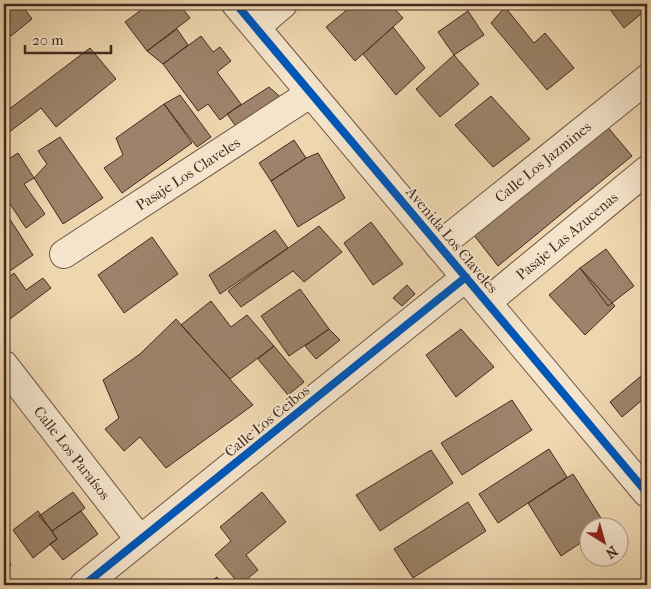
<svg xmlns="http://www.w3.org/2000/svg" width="651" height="589" font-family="'IM FELL French Canon',serif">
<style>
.building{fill:#9c836a;stroke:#442a20}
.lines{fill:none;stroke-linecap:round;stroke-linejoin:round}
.minor-casing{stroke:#6e5544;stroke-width:30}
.minor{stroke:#f4e4cb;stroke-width:28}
.cycleway-casing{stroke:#f4e4cb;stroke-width:11}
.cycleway{stroke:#0057b8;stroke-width:8}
.labels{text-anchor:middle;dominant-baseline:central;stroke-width:4;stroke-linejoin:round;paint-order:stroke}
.street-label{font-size:15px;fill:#442a20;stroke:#f4e4cb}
</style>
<rect width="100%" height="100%" fill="#eed6af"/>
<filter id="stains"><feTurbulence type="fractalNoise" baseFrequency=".004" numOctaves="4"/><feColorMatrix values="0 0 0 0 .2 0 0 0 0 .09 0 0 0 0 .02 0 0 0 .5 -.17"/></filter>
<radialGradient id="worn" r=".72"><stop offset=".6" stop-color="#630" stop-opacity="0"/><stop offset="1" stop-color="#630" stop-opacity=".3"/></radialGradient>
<path class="building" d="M 4,4 L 21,4 L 32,19 L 11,36 L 4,26 Z
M 149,4 L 179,4 L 190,18 L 147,51 L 125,22 Z
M 354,4 L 390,4 L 403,18 L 355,61 L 326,27 Z
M 606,4 L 647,4 L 647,9 L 624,28 Z
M 505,7 L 534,43 L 545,33 L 574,68 L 547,90 L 491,23 Z
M 468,11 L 484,35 L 454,55 L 438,32 Z
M 393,27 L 425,68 L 396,95 L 363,54 Z
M 177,29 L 188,45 L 163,64 L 147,51 Z
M 201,36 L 213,52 L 220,47 L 231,61 L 217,72 L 241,104 L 220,120 L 208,104 L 198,111 L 163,64 Z
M 90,48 L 116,79 L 56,127 L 41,108 L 4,136 L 4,113 Z
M 454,55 L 479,84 L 440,117 L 416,89 Z
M 269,87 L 286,102 L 240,132 L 227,114 Z
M 180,95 L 211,137 L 197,147 L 164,104 Z
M 491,96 L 530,139 L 493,167 L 455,125 Z
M 164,104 L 192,143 L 122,193 L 104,168 L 123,155 L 116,138 Z
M 606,125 L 632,156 L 498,266 L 473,234 Z
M 60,137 L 103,198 L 63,224 L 34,178 L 47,164 L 38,151 Z
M 294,140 L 306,158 L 271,181 L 259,163 Z
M 18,153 L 34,178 L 24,184 L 45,214 L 26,228 L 4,195 L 4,162 Z
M 318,153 L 345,198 L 298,227 L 271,181 L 306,158 Z
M 4,210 L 33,255 L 4,275 Z
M 371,222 L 403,264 L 373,285 L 344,243 Z
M 319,226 L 342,252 L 304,282 L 293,271 L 241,307 L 228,291 Z
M 275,230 L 288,248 L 220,294 L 209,275 Z
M 152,237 L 178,274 L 124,313 L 98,275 Z
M 606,249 L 634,286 L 608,306 L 580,268 Z
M 580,268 L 615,306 L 585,335 L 549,295 Z
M 14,273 L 26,290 L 43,278 L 51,288 L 6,322 L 4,319 L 4,281 Z
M 407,285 L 415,294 L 402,306 L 393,298 Z
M 300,289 L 329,329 L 289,356 L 261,316 Z
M 211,301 L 231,327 L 247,315 L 274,346 L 230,379 L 181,325 Z
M 176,319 L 253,405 L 166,468 L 140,437 L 124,451 L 105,429 L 119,418 L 103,380 L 140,354 Z
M 329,329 L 340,340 L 316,359 L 305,346 Z
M 461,329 L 494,367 L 456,397 L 426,355 Z
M 274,346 L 304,382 L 288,395 L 258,359 Z
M 647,371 L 647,409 L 641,401 L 622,417 L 610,402 Z
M 512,400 L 532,430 L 462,475 L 441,443 Z
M 4,429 L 10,438 L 4,443 Z
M 549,449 L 567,477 L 498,523 L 479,494 Z
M 431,450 L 453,483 L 380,531 L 356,495 Z
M 573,474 L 606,526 L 588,526 L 588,538 L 561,556 L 528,503 Z
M 73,492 L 85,508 L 52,531 L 39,516 Z
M 262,492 L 286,522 L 246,555 L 258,570 L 240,585 L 215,555 L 231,541 L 220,527 Z
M 468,502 L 486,531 L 413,578 L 394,549 Z
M 38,511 L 57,539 L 33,558 L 13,530 Z
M 81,511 L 98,534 L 63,560 L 50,544 L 57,539 L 52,531 Z
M 4,555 L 11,565 L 4,570 Z
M 217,577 L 223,585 L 205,585 Z"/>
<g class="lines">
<defs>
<path id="minor" d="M 236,4 L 647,493
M 256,27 L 283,4
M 439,246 L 647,79
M 64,254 L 311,93
M 487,302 L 647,170
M 4,365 L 140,540
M 84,585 L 466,277"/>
</defs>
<use href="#minor" class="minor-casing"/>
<use href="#minor" class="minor"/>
<defs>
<path id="cycleway" d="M 236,4 L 647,493
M 84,585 L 466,277"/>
</defs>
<use href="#cycleway" class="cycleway-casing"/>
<use href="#cycleway" class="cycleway"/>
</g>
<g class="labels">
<g class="street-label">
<text transform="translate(543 162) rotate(-39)">Calle Los Jazmines</text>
<text transform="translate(188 174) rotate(-33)">Pasaje Los Claveles</text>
<text transform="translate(567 236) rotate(-40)">Pasaje Las Azucenas</text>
<text transform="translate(452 240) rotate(50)">Avenida Los Claveles</text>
<text transform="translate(267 421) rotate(-39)">Calle Los Ceibos</text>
<text transform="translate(72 453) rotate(52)">Calle Los Paraísos</text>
</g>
</g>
<rect width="651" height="589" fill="none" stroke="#eed6af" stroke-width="20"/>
<rect x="5" y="5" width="641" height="579" fill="none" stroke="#442a20" stroke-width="2.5"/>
<rect x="10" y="10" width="631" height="569" fill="none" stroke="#442a20"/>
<g transform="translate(604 542) rotate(143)"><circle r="24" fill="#f4e4cb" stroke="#ae9a87"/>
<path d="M0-4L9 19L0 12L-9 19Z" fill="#8f2418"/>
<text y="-8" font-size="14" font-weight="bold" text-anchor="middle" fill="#442a20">N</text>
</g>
<path d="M25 45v8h86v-8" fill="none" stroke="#442a20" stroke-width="2.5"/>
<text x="32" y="45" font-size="15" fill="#442a20" stroke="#f4e4cb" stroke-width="4" paint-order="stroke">20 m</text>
<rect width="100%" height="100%" filter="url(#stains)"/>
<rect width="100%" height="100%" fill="url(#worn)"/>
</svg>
